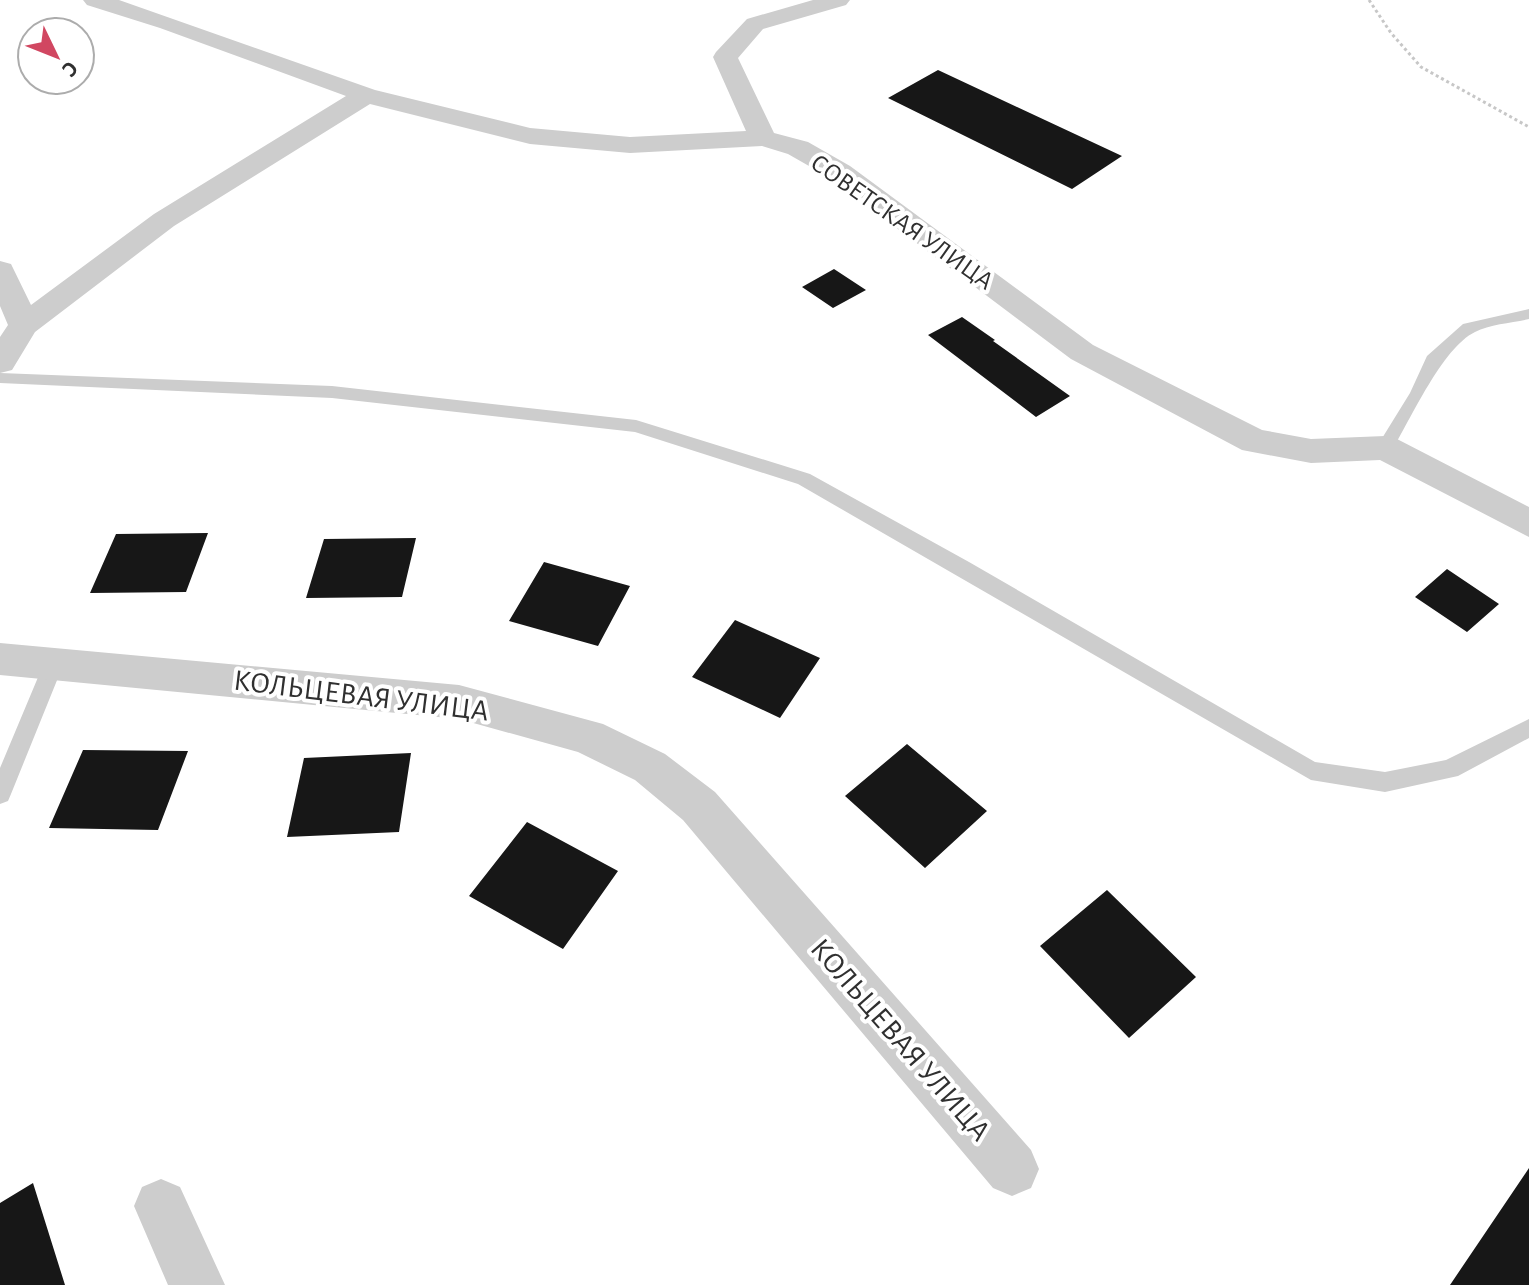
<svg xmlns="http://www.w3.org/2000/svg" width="1529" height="1285" font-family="'Alegreya Sans',sans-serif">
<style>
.building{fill:#171717}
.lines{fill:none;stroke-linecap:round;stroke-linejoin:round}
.path{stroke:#c7c7c7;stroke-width:3;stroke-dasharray:3 3;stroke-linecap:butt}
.lane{fill:#cdcdcd;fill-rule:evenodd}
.street{fill:#cdcdcd;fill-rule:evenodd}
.labels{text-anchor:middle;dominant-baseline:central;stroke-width:8;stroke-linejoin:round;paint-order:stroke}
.far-street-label{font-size:26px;fill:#303030;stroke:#fff}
.street-label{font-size:30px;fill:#303030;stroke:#fff}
</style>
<rect width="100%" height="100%" fill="#fff"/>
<path class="building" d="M 938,70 L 1122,156 L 1072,189 L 888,98 Z
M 834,269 L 866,290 L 833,308 L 802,287 Z
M 962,317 L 995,340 L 993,341 L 1070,396 L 1036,417 L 928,335 Z
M 208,533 L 186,592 L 90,593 L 116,534 Z
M 416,538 L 402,597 L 306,598 L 324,539 Z
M 544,562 L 630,586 L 598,646 L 509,621 Z
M 1447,569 L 1499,604 L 1467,632 L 1415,597 Z
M 735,620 L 820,658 L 780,718 L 692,677 Z
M 907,744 L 987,811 L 925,868 L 845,796 Z
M 83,750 L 188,751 L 158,830 L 49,828 Z
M 411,753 L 399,832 L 287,837 L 304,758 Z
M 527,822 L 618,871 L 563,949 L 469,896 Z
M 1107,890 L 1196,977 L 1129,1038 L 1040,946 Z
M 1529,1168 L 1529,1285 L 1450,1285 Z
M 33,1183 L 65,1285 L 0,1285 L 0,1203 Z"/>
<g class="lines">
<path class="path" d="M 1369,0 L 1391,33 L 1421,67 L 1529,127"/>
<path class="lane" d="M 1529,309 L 1529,319 C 1513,323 1490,324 1475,332 C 1442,348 1411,419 1391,452 L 1379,452 L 1376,448 L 1410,393 L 1427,356 L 1463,324 Z
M 0,373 L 332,386 L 636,420 L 810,474 L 969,562 L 1315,762 L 1385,772 L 1446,760 L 1529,719 L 1529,738 L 1458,776 L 1385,792 L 1311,780 L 798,484 L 635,432 L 332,398 L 0,383 Z
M 54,655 L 61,657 L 64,663 L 11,794 L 8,801 L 0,804 L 0,768 L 44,663 L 47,657 Z"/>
<path class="street" d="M 83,0 L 119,0 L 375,90 L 530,128 L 630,137 L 746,131 L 713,57 L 716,52 L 747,19 L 813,0 L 850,0 L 846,5 L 763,29 L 738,58 L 774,133 L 808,142 L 850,166 L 1093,345 L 1262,430 L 1311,439 L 1385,436 L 1397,439 L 1529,507 L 1529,537 L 1380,460 L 1311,463 L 1242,450 L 1071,359 L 830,178 L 788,154 L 762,146 L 630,153 L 530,144 L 370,104 L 174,226 L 35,332 L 12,370 L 0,373 L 0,337 L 8,325 L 0,306 L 0,261 L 11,264 L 31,305 L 154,214 L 346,96 L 160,28 L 87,5 Z
M 0,643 L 459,685 L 603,724 L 665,754 L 715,792 L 1031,1150 L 1039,1169 L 1031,1188 L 1012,1196 L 993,1188 L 683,820 L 635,780 L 578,752 L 459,719 L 0,675 Z
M 161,1179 L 180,1187 L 225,1285 L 168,1285 L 134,1206 L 142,1187 Z"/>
</g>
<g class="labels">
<g class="far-street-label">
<text transform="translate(902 222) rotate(35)">СОВЕТСКАЯ УЛИЦА</text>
</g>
<g class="street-label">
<text transform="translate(361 696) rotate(7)">КОЛЬЦЕВАЯ УЛИЦА</text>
<text transform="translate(900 1040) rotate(49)">КОЛЬЦЕВАЯ УЛИЦА</text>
</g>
</g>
<g transform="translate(56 56) rotate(133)"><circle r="38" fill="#ffffff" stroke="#acacac" stroke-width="2"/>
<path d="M0-6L14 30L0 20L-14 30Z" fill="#d14761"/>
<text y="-12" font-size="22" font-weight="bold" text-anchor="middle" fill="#303030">С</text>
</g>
</svg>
